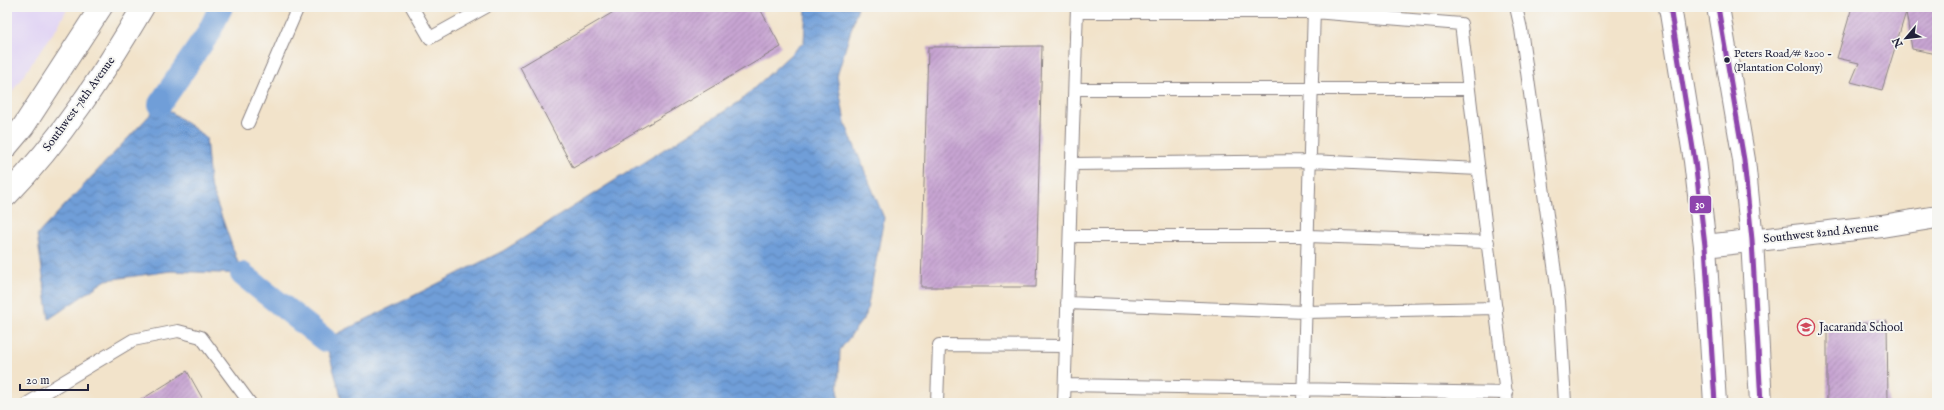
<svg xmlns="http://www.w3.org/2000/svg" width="1944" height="410" font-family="'IM FELL English',serif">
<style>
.built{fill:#e1d4f4}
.water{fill:url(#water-waves);stroke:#48608a}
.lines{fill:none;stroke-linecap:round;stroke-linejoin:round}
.canal{stroke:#6f9ed8;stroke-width:24}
.building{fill:url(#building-hatch)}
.service-casing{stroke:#8a8282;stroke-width:14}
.minor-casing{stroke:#8a8282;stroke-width:24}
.tertiary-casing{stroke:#8a8282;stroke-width:24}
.secondary-casing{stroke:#8a8282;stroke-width:24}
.service{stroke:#fff;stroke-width:12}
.minor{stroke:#fff;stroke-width:22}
.tertiary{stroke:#fff;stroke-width:22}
.secondary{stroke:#fff;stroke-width:22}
.bus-1-casing{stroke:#f6f6f2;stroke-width:8}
.bus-1{stroke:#8e44ad;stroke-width:5}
.bus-dot{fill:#22223b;stroke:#f6f6f2;stroke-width:1.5}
.labels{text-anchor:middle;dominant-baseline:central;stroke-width:4;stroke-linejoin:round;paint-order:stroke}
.bus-label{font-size:11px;fill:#22223b;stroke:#f6f6f2;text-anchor:start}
.street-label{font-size:12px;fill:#22223b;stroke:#f6f6f2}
.poi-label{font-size:12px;fill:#22223b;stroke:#f6f6f2;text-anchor:start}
.line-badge{stroke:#f6f6f2;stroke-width:1.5}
.badge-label{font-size:11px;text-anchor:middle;font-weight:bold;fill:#fff}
</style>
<defs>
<pattern id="water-waves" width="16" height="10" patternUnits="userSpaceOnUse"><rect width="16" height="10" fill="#6f9ed8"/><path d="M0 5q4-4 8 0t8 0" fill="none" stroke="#5b80b0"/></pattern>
<pattern id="building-hatch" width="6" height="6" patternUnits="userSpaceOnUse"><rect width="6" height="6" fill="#c7a4d2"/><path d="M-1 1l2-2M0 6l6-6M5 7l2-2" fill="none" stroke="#a185ac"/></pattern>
</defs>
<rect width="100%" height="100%" fill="#f6f6f2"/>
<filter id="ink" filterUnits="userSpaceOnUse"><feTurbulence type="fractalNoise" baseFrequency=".025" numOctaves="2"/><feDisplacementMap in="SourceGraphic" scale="8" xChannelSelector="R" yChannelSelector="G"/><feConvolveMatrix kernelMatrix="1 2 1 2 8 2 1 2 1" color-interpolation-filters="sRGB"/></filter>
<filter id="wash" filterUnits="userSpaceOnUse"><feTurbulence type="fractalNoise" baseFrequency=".012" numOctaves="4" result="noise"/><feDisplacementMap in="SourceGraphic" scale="16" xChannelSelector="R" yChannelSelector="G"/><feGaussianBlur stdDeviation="0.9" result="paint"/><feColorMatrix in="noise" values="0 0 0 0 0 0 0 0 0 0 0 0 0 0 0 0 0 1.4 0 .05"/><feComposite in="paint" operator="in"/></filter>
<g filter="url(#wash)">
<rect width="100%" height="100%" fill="#f2e3ca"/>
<path class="built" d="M 7,7 L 68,7 L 58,26 L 7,99 Z"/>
<path class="water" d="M 806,7 L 858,7 L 837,76 L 845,123 L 884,218 L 866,315 L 840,350 L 838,403 L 343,403 L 325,340 L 503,251 L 739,102 L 804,42 Z
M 160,104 L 206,137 L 210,184 L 242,274 L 171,271 L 106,280 L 49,319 L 37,235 Z"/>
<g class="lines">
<path class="canal" d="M 160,104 L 208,34 L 221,7
M 242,274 L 325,340"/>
</g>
<g id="blocks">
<path class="building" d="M 622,7 L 759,7 L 781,47 L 573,168 L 520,67 Z
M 1852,7 L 1937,7 L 1937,54 L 1912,49 L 1906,12 L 1882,90 L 1851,82 L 1859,63 L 1837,58 Z
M 1042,46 L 1036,287 L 921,287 L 928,47 Z
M 1887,321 L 1888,403 L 1827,403 L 1827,327 Z
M 187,371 L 205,403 L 136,403 Z"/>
</g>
</g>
<g filter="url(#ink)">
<use href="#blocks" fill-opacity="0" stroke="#8a8282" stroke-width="1"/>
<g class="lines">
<defs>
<path id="service" d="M 412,7 L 430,38 L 486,7
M 1516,7 L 1521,29 L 1559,301 L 1565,403
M 1077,12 L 1314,12 L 1461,24 L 1507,403
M 1075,89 L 1469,89
M 248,123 L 298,7
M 1072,164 L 1310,161 L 1479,169
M 1070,236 L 1308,236 L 1488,242
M 1067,303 L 1306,312 L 1496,308
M 1065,385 L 1507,393
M 28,403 L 133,340 L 178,331 L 201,337 L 250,403
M 937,403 L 939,345 L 1066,346
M 1064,403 L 1077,7
M 1303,403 L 1314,7"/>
<path id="minor" d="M 1705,246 L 1882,226 L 1937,217"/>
<path id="tertiary" d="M 7,146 L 23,127 L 101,7
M 7,195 C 61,140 104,73 143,7"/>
<path id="secondary" d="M 1670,7 L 1695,161 L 1705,246 L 1715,403
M 1718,7 L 1744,160 L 1752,240 L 1761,403"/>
</defs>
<use href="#service" class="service-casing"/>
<use href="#minor" class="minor-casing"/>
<use href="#tertiary" class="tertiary-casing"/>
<use href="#secondary" class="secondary-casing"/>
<use href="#service" class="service"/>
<use href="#minor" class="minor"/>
<use href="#tertiary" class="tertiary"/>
<use href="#secondary" class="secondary"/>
<defs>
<path id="bus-1" d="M 1670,7 L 1695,161 L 1705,246 L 1715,403
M 1718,7 L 1744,160 L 1752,240 L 1761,403"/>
</defs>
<use href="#bus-1" class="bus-1-casing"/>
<use href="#bus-1" class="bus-1"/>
</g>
</g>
<defs>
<symbol id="school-ring" viewBox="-11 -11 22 22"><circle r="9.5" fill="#f6f6f2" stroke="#d1495b" stroke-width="1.5"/><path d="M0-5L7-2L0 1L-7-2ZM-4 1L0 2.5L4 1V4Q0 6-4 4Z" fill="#d1495b"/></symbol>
</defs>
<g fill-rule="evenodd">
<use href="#school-ring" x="1796" y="317" width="20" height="20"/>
</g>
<circle class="bus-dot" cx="1727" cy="60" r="3.5"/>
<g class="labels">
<g class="bus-label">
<text x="1734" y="54">Peters Road/# 8200 -<tspan x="1734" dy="14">(Plantation Colony)</tspan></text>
</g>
<g class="street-label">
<text transform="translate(79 104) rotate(-54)">Southwest 78th Avenue</text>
<text transform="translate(1821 233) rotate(-6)">Southwest 82nd Avenue</text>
</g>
<g class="poi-label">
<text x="1819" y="327">Jacaranda School</text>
</g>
</g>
<rect class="line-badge" x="1689" y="195" width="23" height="19" rx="4" fill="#8e44ad"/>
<g class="badge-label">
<text x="1700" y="208">30</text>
</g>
<rect width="1944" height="410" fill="none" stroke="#f6f6f2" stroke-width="24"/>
<g transform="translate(1906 38) rotate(242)" stroke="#f6f6f2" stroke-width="3" paint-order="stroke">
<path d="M0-3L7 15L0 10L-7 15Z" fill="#22223b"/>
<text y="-6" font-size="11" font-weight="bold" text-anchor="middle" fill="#22223b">N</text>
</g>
<path d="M20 384v6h68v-6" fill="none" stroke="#22223b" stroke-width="2"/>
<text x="26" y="384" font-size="12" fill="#22223b" stroke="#f6f6f2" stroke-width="3" paint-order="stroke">20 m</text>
</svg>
